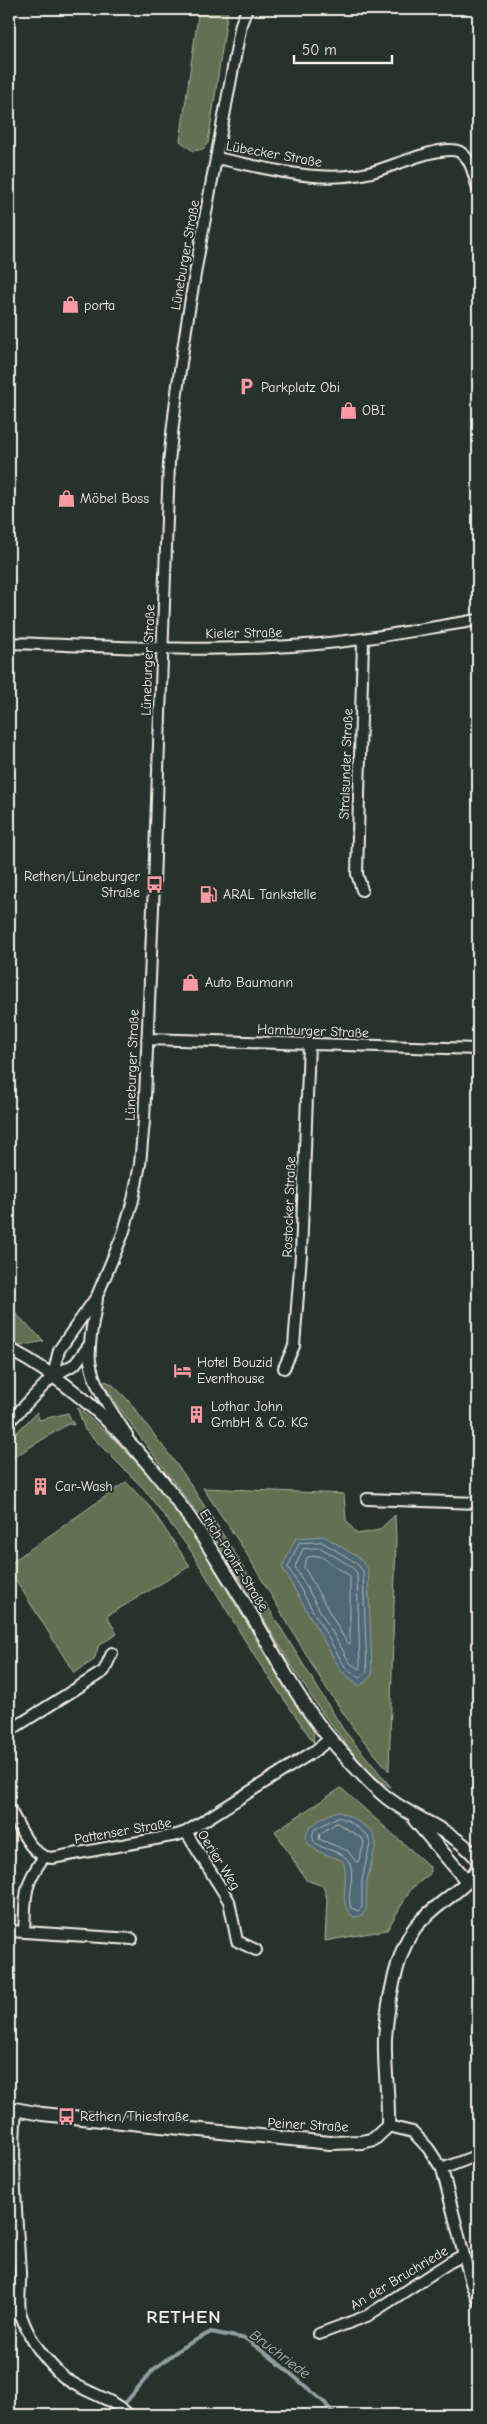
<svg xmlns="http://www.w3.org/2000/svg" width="487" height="2424" font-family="'Comic Neue',sans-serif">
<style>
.green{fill:#647152;stroke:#acb19d}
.water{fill:#4f6874;stroke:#919fa2}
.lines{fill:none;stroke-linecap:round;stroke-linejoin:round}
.shore{stroke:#b2baba;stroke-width:1}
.stream{stroke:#919fa2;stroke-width:4}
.minor-casing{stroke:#f4f1e8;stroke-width:14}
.tertiary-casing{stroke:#f4f1e8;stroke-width:16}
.minor{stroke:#26332d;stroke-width:10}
.tertiary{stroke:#26332d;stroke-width:12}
.labels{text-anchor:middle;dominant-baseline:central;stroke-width:4;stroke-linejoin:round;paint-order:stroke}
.street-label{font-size:14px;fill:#f4f1e8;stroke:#26332d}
.poi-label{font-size:14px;fill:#f4f1e8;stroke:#26332d;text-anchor:start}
.water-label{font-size:15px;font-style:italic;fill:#b2baba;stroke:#26332d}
.district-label{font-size:19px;font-weight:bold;letter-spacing:1px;fill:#f4f1e8;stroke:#26332d}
</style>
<rect width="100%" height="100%" fill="#26332d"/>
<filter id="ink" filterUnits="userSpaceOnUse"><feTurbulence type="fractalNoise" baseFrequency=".02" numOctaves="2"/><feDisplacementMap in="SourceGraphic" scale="10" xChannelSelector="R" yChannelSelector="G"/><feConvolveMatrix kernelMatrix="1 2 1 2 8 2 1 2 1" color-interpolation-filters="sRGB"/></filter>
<g filter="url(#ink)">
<path class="green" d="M 199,9 L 228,9 L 208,143 L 203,149 L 193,151 L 180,141 Z
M 9,1307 L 44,1341 L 9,1348 Z
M 105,1381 L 112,1384 L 128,1400 L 183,1473 L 231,1547 L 343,1729 L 391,1787 C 373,1780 357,1758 345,1743 C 293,1678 257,1602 211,1533 C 176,1481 135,1434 102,1382 Z
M 77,1407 L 113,1438 L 151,1478 L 179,1516 L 201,1546 L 285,1688 L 313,1729 L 314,1743 L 255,1657 L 191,1551 L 144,1489 L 85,1430 Z
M 37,1412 L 39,1420 L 68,1413 L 74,1425 L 68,1424 L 9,1460 L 9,1440 Z
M 126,1482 L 150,1507 L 190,1566 L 107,1616 L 117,1634 L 99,1645 L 94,1660 L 74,1673 L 9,1569 L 9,1564 Z
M 203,1488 L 344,1494 L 346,1520 L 357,1534 L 379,1530 L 395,1515 L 396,1540 L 389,1771 L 354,1729 L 323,1683 L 245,1551 Z
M 341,1788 L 430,1867 L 430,1874 L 411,1889 L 387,1930 L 325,1941 L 327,1898 L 323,1886 L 306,1880 L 275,1831 Z"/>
<path class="water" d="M 324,1536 L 359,1558 L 368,1569 L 372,1675 L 360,1686 L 341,1671 L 282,1567 L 296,1538 Z
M 338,1811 L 351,1817 L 373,1832 L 376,1844 L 367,1881 L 366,1910 L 361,1916 L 354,1917 C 335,1902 351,1884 343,1861 C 333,1856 321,1854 313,1848 C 292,1833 325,1815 338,1811 Z"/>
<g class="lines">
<path class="shore" d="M 322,1542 L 355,1562 L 363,1571 L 367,1672 L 360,1678 L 345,1667 L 288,1567 L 299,1543 Z
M 321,1548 L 351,1566 L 357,1573 L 360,1666 L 359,1669 L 350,1663 L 295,1567 L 303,1549 Z
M 308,1557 L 320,1556 L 350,1576 L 350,1644 L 347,1643 L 304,1567 Z
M 338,1817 L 349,1821 L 368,1836 L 370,1844 L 362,1880 L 362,1907 L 358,1911 L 351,1908 C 345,1892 358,1875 347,1859 C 339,1847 305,1851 314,1830 Z
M 337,1823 L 363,1839 L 364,1844 L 358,1862 L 355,1861 L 348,1851 L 319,1839 L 320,1834 Z"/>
<path class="stream" d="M 115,2415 L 154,2369 L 181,2348 L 211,2332 L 246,2339 L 277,2362 L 325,2403 L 334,2415"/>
<defs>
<path id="minor" d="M 216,158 C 268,168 320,185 372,172 C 392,167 443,143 460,152 C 472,159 474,177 478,189
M 9,643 C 107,646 207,653 305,645 C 363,641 421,629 478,620
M 362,890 L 357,874 L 363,639
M 147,1039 L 478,1049
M 97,1299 C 94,1319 88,1341 90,1361 C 94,1388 113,1413 127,1435
M 284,1368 L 294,1346 L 301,1255 L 309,1044
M 53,1376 L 59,1350 L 97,1296 L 123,1234 L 133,1200 L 140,1164 L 144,1121 L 154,884 L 169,463 C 183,315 215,170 241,24 L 247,9
M 9,1422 L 53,1376 L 75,1364 L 90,1344
M 367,1499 L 478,1503
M 9,1731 L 104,1671 L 112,1653
M 9,1808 C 19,1825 30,1857 52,1858 L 177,1835 L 186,1832 L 316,1750 L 330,1739
M 186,1832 L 229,1901 L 237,1941 L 256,1950
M 9,1931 L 132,1939
M 24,1932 C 26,1898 22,1886 44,1857
M 16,2110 C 11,2164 17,2219 20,2273 C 21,2286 17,2304 21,2315 C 28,2336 43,2357 58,2372 C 78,2392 107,2394 129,2415
M 388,2126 L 413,2132 L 428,2148 L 442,2169 L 471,2283 L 478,2301
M 442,2169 L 478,2155
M 9,2314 L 20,2313
M 319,2334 L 367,2316 L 450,2262 L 464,2255"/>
<path id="tertiary" d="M 9,1349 C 124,1410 189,1511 254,1619 C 278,1660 300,1704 331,1740 C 348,1759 366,1781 386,1797 C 414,1820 457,1831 478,1860
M 415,1820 L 467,1881
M 9,2108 L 42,2114 L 330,2143 L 362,2142 L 374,2139 L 388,2126 C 389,2097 384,2068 385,2039 C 387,2007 396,1954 414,1929 C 427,1909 473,1885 478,1866"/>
</defs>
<use href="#minor" class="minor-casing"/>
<use href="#tertiary" class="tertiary-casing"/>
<use href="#minor" class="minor"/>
<use href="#tertiary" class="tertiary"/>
</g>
</g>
<defs>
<symbol id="shop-bare" viewBox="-9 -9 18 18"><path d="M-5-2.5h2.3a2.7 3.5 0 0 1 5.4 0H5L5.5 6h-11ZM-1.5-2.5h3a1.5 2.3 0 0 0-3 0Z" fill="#ff9aa2" stroke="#26332d" stroke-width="2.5" paint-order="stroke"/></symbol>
<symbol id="parking-bare" viewBox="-9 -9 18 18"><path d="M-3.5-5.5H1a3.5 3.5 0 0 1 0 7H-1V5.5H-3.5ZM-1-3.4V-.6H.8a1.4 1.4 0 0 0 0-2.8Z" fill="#ff9aa2" stroke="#26332d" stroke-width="2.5" paint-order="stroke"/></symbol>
<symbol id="bus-bare" viewBox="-9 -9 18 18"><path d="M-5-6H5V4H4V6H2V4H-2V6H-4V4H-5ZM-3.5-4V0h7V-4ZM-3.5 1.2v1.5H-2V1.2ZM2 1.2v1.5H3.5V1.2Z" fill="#ff9aa2" stroke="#26332d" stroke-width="2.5" paint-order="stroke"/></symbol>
<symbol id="fuel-bare" viewBox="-9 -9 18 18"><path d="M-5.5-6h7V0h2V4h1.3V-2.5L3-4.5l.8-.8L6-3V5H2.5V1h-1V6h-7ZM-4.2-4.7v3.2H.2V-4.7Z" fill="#ff9aa2" stroke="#26332d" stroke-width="2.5" paint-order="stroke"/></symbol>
<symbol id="hotel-bare" viewBox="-9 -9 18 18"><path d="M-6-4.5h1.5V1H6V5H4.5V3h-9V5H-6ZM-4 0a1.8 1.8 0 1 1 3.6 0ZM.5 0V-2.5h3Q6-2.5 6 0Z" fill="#ff9aa2" stroke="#26332d" stroke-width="2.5" paint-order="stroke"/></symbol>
<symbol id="building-bare" viewBox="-9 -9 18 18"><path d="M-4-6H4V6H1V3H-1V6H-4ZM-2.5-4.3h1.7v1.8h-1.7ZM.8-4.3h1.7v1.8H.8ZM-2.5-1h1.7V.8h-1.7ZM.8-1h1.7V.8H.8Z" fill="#ff9aa2" stroke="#26332d" stroke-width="2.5" paint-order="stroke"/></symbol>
</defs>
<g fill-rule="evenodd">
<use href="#shop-bare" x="58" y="292" width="25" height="25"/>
<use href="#parking-bare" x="234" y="374" width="25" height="25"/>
<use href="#shop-bare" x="336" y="398" width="25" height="25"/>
<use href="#shop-bare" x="54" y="486" width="25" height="25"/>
<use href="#bus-bare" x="142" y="872" width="25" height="25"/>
<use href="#fuel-bare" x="196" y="882" width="25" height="25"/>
<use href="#shop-bare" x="178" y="970" width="25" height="25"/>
<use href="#hotel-bare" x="170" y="1358" width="25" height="25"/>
<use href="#building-bare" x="184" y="1402" width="25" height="25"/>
<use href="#building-bare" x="28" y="1474" width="25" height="25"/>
<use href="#bus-bare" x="54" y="2104" width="25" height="25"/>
</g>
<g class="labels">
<g class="street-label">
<text transform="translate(274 154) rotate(10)">Lübecker Straße</text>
<text transform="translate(185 255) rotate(-80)">Lüneburger Straße</text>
<text transform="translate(244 633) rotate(-1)">Kieler Straße</text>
<text transform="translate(148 660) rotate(-88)">Lüneburger Straße</text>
<text transform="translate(346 764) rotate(-88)">Stralsunder Straße</text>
<text transform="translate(313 1031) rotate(2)">Hamburger Straße</text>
<text transform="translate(132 1065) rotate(-88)">Lüneburger Straße</text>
<text transform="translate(289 1207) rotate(-88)">Rostocker Straße</text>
<text transform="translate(234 1560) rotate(58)">Erich-Panitz-Straße</text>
<text transform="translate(123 1831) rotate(-10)">Pattenser Straße</text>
<text transform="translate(219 1860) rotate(58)">Oerier Weg</text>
<text transform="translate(308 2125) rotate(3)">Peiner Straße</text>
<text transform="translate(399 2278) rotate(-31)">An der Bruchriede</text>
</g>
<g class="poi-label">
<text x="84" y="305">porta</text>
<text x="261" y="387">Parkplatz Obi</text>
<text x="362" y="410">OBI</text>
<text x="80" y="498">Möbel Boss</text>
<text x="140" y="876" text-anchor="end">Rethen/Lüneburger<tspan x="140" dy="16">Straße</tspan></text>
<text x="223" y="894">ARAL Tankstelle</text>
<text x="205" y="982">Auto Baumann</text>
<text x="197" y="1362">Hotel Bouzid<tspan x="197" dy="16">Eventhouse</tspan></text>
<text x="211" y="1406">Lothar John<tspan x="211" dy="16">GmbH &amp; Co. KG</tspan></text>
<text x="55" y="1486">Car-Wash</text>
<text x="80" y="2116">Rethen/Thiestraße</text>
</g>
<g class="water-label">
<text transform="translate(280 2354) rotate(37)">Bruchriede</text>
</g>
<g class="district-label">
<text x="184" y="2317">RETHEN</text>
</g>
</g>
<rect width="487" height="2424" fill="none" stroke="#26332d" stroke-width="30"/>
<rect x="15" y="15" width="457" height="2394" fill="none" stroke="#f4f1e8" stroke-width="2" filter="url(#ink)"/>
<path d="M294 55v8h98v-8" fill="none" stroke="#f4f1e8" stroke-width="2.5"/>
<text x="302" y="55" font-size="15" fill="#f4f1e8" stroke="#26332d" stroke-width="4" paint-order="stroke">50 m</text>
</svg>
